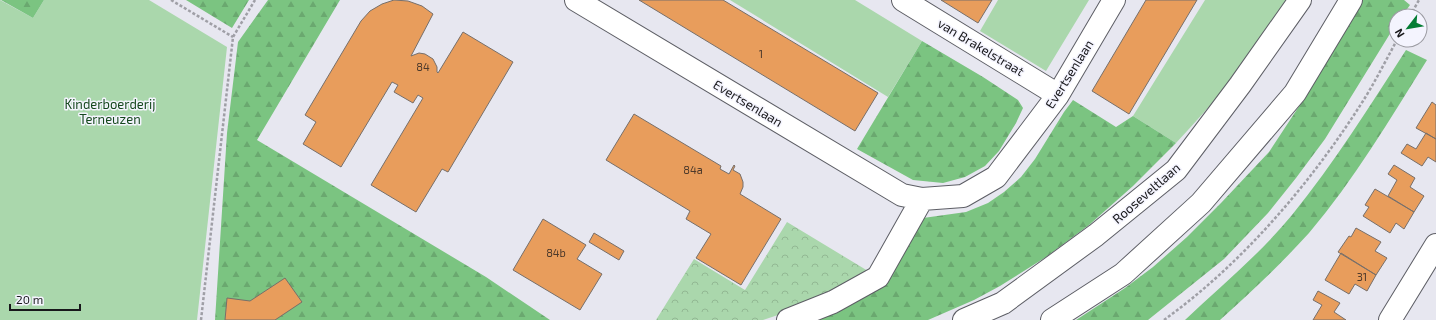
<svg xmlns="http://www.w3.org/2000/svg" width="1436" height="320" font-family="'Exo 2',sans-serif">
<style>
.grass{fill:#aad7ac}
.forest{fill:url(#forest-firs)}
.park{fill:url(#park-crowns)}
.building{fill:#e89d5c;stroke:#776f6a}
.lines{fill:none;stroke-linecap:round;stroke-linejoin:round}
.street-casing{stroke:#5d5e65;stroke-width:24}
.secondary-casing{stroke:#5d5e65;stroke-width:24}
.path{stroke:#9f9fa6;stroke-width:2.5;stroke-dasharray:3 2;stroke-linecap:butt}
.street{stroke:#fff;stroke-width:22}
.secondary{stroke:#fff;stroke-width:22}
.labels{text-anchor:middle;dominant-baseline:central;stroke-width:3;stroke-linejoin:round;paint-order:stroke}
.number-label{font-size:11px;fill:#4c392b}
.street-label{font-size:13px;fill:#18181b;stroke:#f4f4fe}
.park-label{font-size:13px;fill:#15481d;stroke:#f4f4fe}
</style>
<defs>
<pattern id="forest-firs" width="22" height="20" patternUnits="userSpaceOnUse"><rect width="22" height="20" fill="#7bc481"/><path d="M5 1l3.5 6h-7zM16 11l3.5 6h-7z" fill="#6aa86f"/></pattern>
<pattern id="park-crowns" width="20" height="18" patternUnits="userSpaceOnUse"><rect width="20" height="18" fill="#aad7ac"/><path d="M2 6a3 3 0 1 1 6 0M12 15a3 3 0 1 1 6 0" fill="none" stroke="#92b893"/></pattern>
</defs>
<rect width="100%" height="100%" fill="#e7e7f0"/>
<path class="grass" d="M 0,0 L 33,18 L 44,0 L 149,0 L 227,47 L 197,320 L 0,320 Z
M 730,0 L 855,0 L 922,41 L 888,97 Z
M 998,0 L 1089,0 L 1046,71 L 980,31 Z
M 1205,0 L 1292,0 C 1257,51 1219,97 1176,143 L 1133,116 Z"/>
<path class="forest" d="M 1,0 L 44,0 L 33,18 Z
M 186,0 L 249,0 L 232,28 Z
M 268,0 L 340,0 L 257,140 L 486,277 L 550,320 L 215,320 L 227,133 L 238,42 Z
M 1358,0 L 1404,0 L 1410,5 L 1402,16 L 1396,16 L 1396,24 L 1325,139 L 1296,178 L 1268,213 L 1224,259 L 1148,320 L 1076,320 L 1125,288 L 1153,267 L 1187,237 L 1221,203 L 1269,152 L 1313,85 L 1324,52 Z
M 922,41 L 983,77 L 1018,100 L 1023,108 L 1016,123 L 999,151 L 985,166 L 965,177 L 943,183 L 913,180 L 857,149 Z
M 1406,50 L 1427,60 C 1390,119 1354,180 1309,233 C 1281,264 1251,292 1220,320 L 1185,320 C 1221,286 1260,254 1292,215 C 1334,163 1370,106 1406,50 Z
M 1073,100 L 1116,127 L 1133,116 L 1176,143 L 1133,186 L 1089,225 L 1046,257 L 1000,286 L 974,300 L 928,320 L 811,320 L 824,313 L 923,218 L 966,212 L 988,203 L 1004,192 L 1021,177 L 1035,159 L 1064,112 Z"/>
<path class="park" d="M 787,222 L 868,271 L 834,291 L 796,309 L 763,320 L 656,320 L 694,259 L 745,290 Z"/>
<path class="building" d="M 394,0 L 408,1 L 422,6 L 433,14 L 411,56 L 419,53 L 425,54 L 433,59 L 437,67 L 437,72 L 438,73 L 463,32 L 513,62 L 448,172 L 442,169 L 416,212 L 371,185 L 423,98 L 418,95 L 413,103 L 394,92 L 398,85 L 392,82 L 341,167 L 303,144 L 316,122 L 305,115 L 361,21 L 370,11 L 382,4 Z
M 639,0 L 723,0 L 878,93 L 855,131 Z
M 941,0 L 992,0 L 978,23 Z
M 1146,0 L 1197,0 L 1129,114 L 1092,91 Z
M 1432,102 L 1436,105 L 1436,139 L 1416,128 Z
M 634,114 L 721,166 L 720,169 L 729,174 L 734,165 L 735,166 L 733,170 L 740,174 L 743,182 L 743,187 L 740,194 L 781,219 L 741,285 L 696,258 L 711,234 L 686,219 L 690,211 L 606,160 Z
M 1426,133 L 1436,139 L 1436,162 L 1428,157 L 1422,166 L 1401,153 L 1407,144 L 1416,149 Z
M 1394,165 L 1415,178 L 1410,187 L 1424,196 L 1414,212 L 1388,196 L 1397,180 L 1388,174 Z
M 1375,189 L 1414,212 L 1404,229 L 1396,223 L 1390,233 L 1363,216 L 1369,207 L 1365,205 Z
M 543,219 L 586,245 L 577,259 L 602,274 L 580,310 L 513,270 Z
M 1356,228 L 1381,242 L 1375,251 L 1387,258 L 1376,275 L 1338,252 L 1349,236 L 1351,237 Z
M 594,233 L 624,251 L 619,260 L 589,242 Z
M 1341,253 L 1376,275 L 1367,291 L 1355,284 L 1349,294 L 1325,280 Z
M 285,278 L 302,302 L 275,320 L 225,320 L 227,298 L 250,301 Z
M 1318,291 L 1340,303 L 1334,312 L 1346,320 L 1313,320 L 1322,305 L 1313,300 Z"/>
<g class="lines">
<defs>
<path id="street" d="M 576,0 L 902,195 L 922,199 L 963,196 L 996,177 L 1058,95 L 1114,0
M 903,0 L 1058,95
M 788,320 L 833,302 L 878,277 L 922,199
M 1390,320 L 1436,245"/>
<path id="secondary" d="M 964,320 L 1003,303 L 1096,235 L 1176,170 L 1240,85 L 1300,0
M 1052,320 L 1123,274 L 1201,203 L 1295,93 L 1351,0"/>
</defs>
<use href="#street" class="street-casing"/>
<use href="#secondary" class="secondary-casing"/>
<path class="path" d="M 171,0 L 233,37
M 1410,16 L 1419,0
M 201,320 L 233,37 L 255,0
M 1164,320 C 1243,263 1311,183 1363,101 C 1375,82 1386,60 1397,40"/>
<use href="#street" class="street"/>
<use href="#secondary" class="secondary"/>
</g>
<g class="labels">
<g class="number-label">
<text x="761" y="53">1</text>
<text x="423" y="66">84</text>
<text x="693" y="169">84a</text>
<text x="556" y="252">84b</text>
<text x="1362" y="276">31</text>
</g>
<g class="street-label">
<text transform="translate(981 47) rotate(31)">van Brakelstraat</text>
<text transform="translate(1069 74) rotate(-58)">Evertsenlaan</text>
<text transform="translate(748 103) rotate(31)">Evertsenlaan</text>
<text transform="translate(1146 193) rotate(-41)">Rooseveltlaan</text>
</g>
<g class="park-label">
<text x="110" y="104">Kinderboerderij<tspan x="110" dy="15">Terneuzen</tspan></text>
</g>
</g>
<g transform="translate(1408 28) rotate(239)"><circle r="19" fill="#f4f4fe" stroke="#9c9ca3"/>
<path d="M0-3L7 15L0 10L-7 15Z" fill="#047d34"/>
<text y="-6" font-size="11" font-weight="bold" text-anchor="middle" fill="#18181b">N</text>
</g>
<path d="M10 304v6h70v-6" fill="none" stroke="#18181b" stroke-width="2"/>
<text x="16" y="304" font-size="12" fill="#18181b" stroke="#f4f4fe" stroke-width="3" paint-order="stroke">20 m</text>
</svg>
